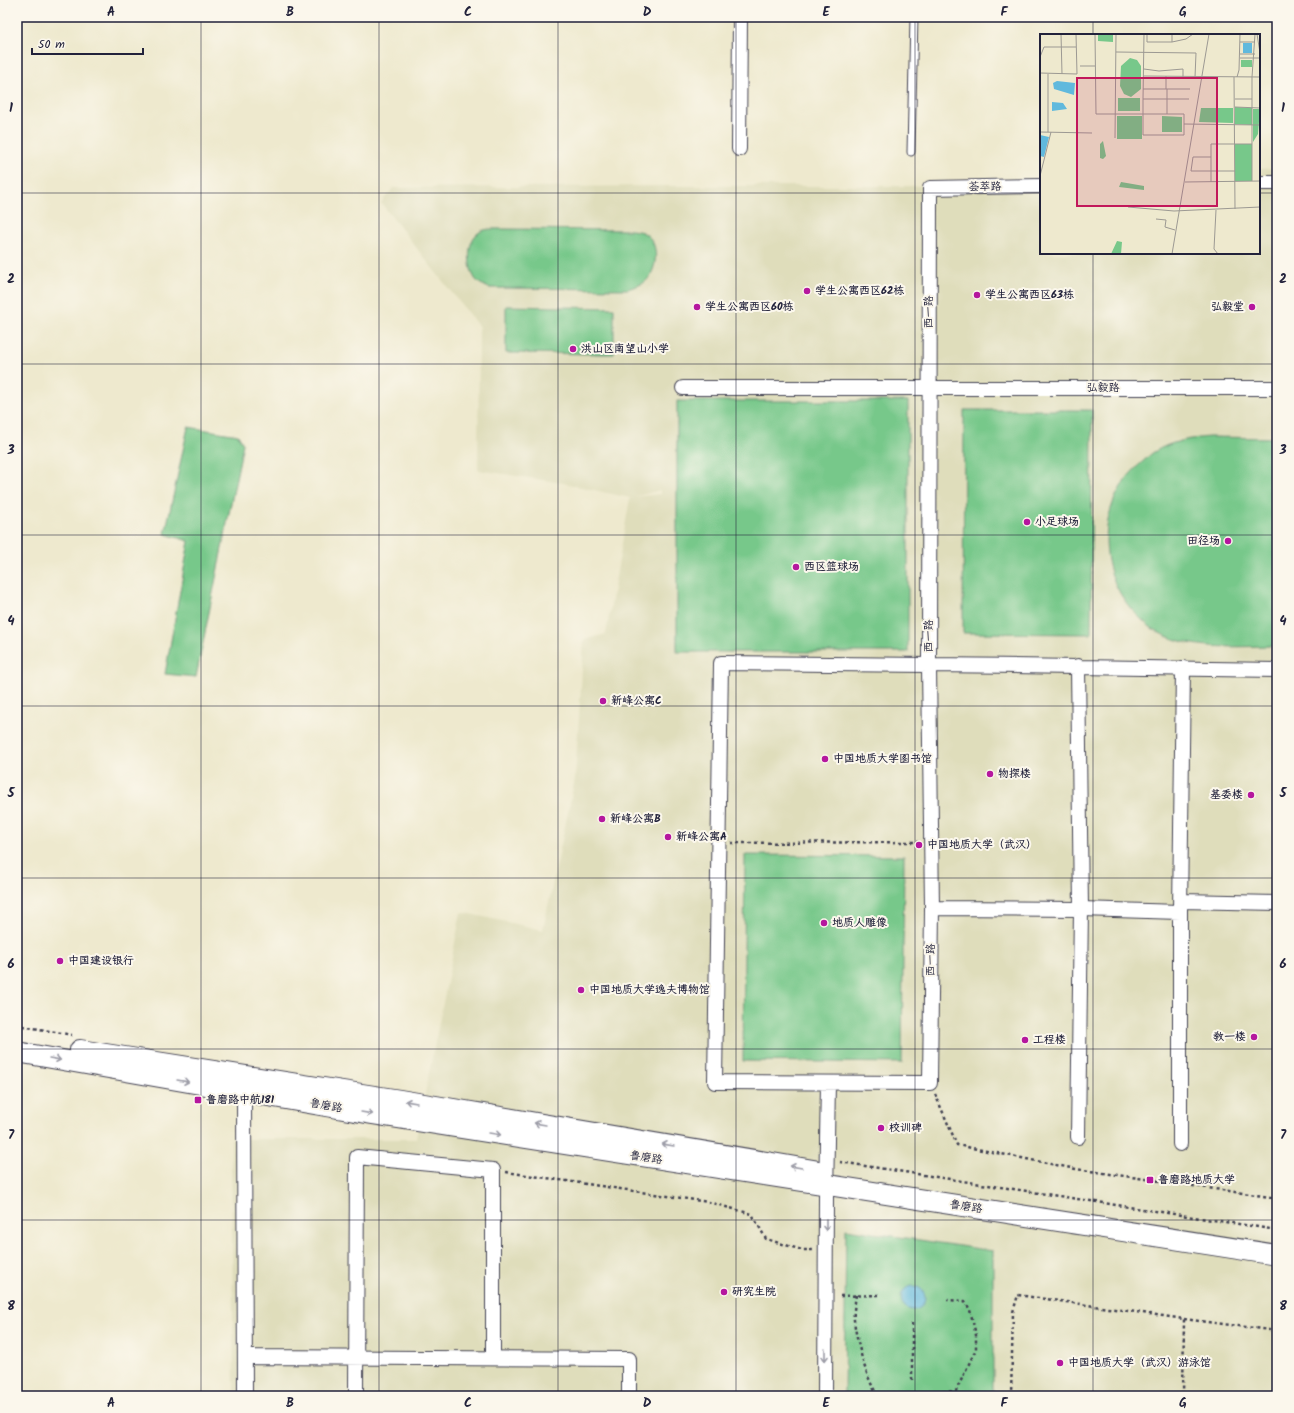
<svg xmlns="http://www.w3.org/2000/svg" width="1294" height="1413" font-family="Kalam,'LXGW WenKai TC',sans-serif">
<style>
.built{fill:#dfddbb;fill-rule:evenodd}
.green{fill:#77c88a;stroke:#4c7562}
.water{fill:#60b9dd;stroke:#416e8c}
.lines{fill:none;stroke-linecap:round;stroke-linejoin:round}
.lane-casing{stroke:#414051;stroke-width:9}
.street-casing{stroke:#414051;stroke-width:16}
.secondary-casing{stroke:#414051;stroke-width:22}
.path{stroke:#414051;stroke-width:2.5;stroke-dasharray:3 3;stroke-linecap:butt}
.lane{stroke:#fff;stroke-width:7}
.street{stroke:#fff;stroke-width:14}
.secondary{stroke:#fff;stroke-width:20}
.oneway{stroke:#9c9ca7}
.grid{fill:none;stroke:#22223b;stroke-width:1;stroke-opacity:0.55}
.poi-dot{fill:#b5179e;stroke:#fbf7ec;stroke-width:1.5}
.labels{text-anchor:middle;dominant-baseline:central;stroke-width:4;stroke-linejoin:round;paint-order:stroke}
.street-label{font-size:11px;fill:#22223b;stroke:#fbf7ec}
.poi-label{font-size:11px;font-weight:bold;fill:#22223b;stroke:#fbf7ec;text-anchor:start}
.inset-road{fill:none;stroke:#9c9993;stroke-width:1}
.view{fill:#c2185b;fill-opacity:0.15;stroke:#c2185b;stroke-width:2}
.inset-edge{fill:none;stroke:#22223b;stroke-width:2}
.neatline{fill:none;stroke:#22223b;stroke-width:1.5}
.grid-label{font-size:13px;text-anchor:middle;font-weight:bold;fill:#22223b}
</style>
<rect width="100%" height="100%" fill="#fbf7ec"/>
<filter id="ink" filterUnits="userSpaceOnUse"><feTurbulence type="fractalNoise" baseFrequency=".025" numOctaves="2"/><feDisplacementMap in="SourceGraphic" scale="8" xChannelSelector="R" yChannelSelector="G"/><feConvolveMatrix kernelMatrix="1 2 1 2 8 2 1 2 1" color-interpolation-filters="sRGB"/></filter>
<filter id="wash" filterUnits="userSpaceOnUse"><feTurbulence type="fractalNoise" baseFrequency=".012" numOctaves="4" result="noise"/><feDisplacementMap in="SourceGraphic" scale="16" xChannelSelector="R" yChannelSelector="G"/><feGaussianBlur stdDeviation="0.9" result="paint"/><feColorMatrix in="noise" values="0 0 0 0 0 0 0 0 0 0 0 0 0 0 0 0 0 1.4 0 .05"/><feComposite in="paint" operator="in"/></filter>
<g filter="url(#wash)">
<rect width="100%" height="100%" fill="#eee9ce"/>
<path class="built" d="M 1277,168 L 1277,1396 L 234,1396 L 231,1139 L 416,1139 L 461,912 L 543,930 L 575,779 L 584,640 L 606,634 L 630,498 L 563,483 L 478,470 L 479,327 L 381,203 L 393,188 L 668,186 L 915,186 L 1041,180 L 1041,253 L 1259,253 L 1259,169 ZM 660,490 L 660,494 L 634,497 Z"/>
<path class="green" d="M 501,229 L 630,230 C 633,230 638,231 642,232 C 660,240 658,266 648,279 C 643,285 635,286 628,289 L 489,288 C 485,286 479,284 476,280 C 468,269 466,244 477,234 C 483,228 494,229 501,229 Z
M 506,306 L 614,308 L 614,354 L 506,353 Z
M 677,401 L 908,401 L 908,652 L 677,652 Z
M 964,410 L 1092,410 L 1091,634 L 963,633 Z
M 188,427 L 238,435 L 243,444 L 196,677 L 165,674 L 189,541 L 165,534 Z
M 1209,437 L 1277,438 L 1277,646 C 1241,646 1200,651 1166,636 C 1156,632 1147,625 1139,617 C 1095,576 1095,504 1140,464 C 1145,460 1149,455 1154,452 C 1172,441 1188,439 1209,437 Z
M 745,855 L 904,856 L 902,1063 L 743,1061 Z
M 846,1229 L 993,1251 L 993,1396 L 844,1396 Z"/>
<path class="water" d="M901 1298a12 12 0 1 1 24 0a12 12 0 1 1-24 0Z"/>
</g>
<g filter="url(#ink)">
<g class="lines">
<defs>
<path id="lane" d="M 911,152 L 914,17"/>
<path id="street" d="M 739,149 L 740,17
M 1259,183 L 1277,183
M 1041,186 L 930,188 L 929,665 L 932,908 L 930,1083 L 715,1082 L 721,663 C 906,665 1092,666 1277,670
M 683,388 L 1277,388
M 1181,901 L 1277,903
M 932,908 L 1081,909 L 1078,666
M 1180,912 L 1180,1144
M 244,1092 L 245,1396
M 1078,1137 L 1081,909 L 1180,912 L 1183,668
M 245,1357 L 629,1359 L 629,1396
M 356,1396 L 357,1157 L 493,1170 L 493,1358
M 825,1396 L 826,1197 L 828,1083"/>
<path id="secondary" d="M 80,1050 L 400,1100 L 819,1171
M 17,1052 L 372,1114 L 1277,1255"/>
</defs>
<use href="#lane" class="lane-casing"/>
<use href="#street" class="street-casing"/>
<use href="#secondary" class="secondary-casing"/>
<path class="path" d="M 731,843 L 918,842
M 17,1025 L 72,1035
M 935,1094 L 957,1145 L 1076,1169 L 1277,1198
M 840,1162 L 1277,1230
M 506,1172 L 708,1202 L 752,1214 L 766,1239 L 802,1250 L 813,1250
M 856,1295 C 855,1303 853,1313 854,1320 C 856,1339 866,1379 877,1394 L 895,1393
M 840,1296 L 879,1295
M 1184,1319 L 1277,1331
M 912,1323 L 912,1381
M 931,1393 L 956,1391 L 976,1349 L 976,1335 L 970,1310 L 965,1301 L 947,1300
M 1011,1396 L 1013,1312 L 1018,1295 L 1184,1319 L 1183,1396"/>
<use href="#lane" class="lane"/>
<use href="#street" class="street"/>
<use href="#secondary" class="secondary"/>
</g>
<defs><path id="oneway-shaft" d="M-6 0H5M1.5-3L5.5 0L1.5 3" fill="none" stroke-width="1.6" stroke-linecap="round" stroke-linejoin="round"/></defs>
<g class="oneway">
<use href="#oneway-shaft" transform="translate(55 1059) rotate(10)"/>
<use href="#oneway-shaft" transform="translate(183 1081) rotate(10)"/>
<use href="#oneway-shaft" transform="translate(411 1102) rotate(-170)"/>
<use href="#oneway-shaft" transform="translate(367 1113) rotate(10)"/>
<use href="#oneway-shaft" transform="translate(540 1124) rotate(-170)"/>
<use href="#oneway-shaft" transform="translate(495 1134) rotate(9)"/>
<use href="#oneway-shaft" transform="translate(668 1145) rotate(-170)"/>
<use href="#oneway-shaft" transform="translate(796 1167) rotate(-170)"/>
<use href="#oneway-shaft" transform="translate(826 1225) rotate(90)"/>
<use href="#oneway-shaft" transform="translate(825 1355) rotate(90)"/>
</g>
</g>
<path class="grid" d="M 201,17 L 201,1396M 379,17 L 379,1396M 558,17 L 558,1396M 736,17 L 736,1396M 915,17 L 915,1396M 1093,17 L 1093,35M 17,193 L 1041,193M 1259,193 L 1277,193M 1093,253 L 1093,1396M 17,364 L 1277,364M 17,535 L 1277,535M 17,706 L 1277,706M 17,878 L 1277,878M 17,1049 L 1277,1049M 17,1220 L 1277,1220"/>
<g class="poi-dot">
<circle cx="807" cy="291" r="4"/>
<circle cx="977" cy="295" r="4"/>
<circle cx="697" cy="307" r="4"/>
<circle cx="1252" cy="307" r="4"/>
<circle cx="573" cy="349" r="4"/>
<circle cx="1027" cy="522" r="4"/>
<circle cx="1228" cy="541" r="4"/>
<circle cx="796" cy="567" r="4"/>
<circle cx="603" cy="701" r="4"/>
<circle cx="825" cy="759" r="4"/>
<circle cx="990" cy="774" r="4"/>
<circle cx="1251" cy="795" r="4"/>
<circle cx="602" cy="819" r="4"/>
<circle cx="668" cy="837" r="4"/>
<circle cx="919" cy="845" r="4"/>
<circle cx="824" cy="923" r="4"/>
<circle cx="60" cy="961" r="4"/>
<circle cx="581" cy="990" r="4"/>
<circle cx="1254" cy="1037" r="4"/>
<circle cx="1025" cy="1040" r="4"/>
<rect x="194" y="1096" width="8" height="8" rx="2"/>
<circle cx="881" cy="1128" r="4"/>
<rect x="1146" y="1176" width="8" height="8" rx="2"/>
<circle cx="724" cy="1292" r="4"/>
<circle cx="1060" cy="1363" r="4"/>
</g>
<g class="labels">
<g class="street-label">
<text transform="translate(985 187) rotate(-1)">荟萃路</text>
<text transform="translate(929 312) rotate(-90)">西一路</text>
<text x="1103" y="388">弘毅路</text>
<text transform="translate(929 636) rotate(-90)">西一路</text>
<text transform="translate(931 960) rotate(-89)">西一路</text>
<text transform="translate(326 1106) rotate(10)">鲁磨路</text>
<text transform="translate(646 1158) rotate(9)">鲁磨路</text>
<text transform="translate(966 1207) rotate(9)">鲁磨路</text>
</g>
<g class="poi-label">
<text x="815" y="291">学生公寓西区62栋</text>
<text x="985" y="295">学生公寓西区63栋</text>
<text x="705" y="307">学生公寓西区60栋</text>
<text x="1244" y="307" text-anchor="end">弘毅堂</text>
<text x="581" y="349">洪山区南望山小学</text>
<text x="1035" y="522">小足球场</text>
<text x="1220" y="541" text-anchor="end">田径场</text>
<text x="804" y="567">西区篮球场</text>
<text x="611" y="701">新峰公寓C</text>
<text x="833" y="759">中国地质大学图书馆</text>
<text x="998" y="774">物探楼</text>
<text x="1243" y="795" text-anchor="end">基委楼</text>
<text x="610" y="819">新峰公寓B</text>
<text x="676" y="837">新峰公寓A</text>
<text x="927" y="845">中国地质大学（武汉）</text>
<text x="832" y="923">地质人雕像</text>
<text x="68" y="961">中国建设银行</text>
<text x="589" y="990">中国地质大学逸夫博物馆</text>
<text x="1246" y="1037" text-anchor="end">教一楼</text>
<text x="1033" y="1040">工程楼</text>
<text x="206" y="1100">鲁磨路中航181</text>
<text x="889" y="1128">校训碑</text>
<text x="1158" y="1180">鲁磨路地质大学</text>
<text x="732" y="1292">研究生院</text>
<text x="1068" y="1363">中国地质大学（武汉）游泳馆</text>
</g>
</g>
<g transform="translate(1040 34)">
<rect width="220" height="220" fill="#eee9ce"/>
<path d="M 58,0 L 73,0 L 73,8 L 58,7 ZM 90,24 L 97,26 L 101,32 L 101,55 L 91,63 L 84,60 L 80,52 L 81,32 ZM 201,26 L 212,26 L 212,33 L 201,33 ZM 78,64 L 100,64 L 100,77 L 78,77 ZM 195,73 L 212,74 L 212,91 L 195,90 ZM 161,74 L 193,74 L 193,89 L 159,88 ZM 213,75 L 220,75 L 218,100 L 213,108 ZM 77,82 L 102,82 L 102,105 L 77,105 ZM 122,82 L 142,83 L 142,98 L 122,98 ZM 63,107 L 66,122 L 63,125 L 60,124 L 60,110 ZM 195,110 L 212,110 L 212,147 L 195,147 ZM 81,148 L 104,152 L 104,156 L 79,153 ZM 77,207 L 82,208 L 81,220 L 71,220 Z" fill="#77c88a"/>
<path d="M 203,9 L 212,9 L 212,19 L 203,19 ZM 17,47 L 35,49 L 34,61 L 14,55 L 13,49 ZM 12,68 L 23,69 L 27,75 L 12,77 ZM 0,101 L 9,103 L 4,123 L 0,122 Z" fill="#60b9dd"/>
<path class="inset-road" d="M 21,0 L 22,40M 55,0 L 56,80 L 144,80 L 144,101 L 103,101 L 103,65 L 104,0M 107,0 L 107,8 L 132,8 L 132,0M 217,0 L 220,19M 132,8 L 146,5 L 153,0M 200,8 L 215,8M 76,18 L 156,19 L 155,43M 200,20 L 215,20M 0,23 L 4,13 L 36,13M 200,24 L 220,24M 40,32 L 55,32M 104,35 L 119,37 L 143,35 L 143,43M 0,39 L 37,40 L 36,0M 8,40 L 8,98M 103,42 L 220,43M 194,43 L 195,175M 197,43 L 199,36 L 200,0M 103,55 L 127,55 L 127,65 L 149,65M 126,55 L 126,42M 127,55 L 150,55M 103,65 L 127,65 L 127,80M 195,65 L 212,65M 195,73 L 220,74M 144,90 L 220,91M 0,98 L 52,99M 75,104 L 76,0M 212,110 L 212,147M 171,123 L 153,123 L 151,137 L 195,137M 0,142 L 11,98M 145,148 L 220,147M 171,148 L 171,110 L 212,110 L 212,43 L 215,0M 88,173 L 134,177 L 220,173M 176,176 L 174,215 L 178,220M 116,185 L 126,186 L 125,193 L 135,196M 132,220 L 169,0"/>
<path class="view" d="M 37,44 L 177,44 L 177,172 L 37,172 Z"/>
<rect width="220" height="220" class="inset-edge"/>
</g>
<rect width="1294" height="1413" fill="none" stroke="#fbf7ec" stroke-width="44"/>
<path d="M32 48v6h111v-6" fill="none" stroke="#22223b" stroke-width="2"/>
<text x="38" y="48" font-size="12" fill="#22223b" stroke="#fbf7ec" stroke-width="3" paint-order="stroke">50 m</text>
<rect x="22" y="22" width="1250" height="1369" class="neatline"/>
<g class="grid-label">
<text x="111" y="16">A</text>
<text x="290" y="16">B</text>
<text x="468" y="16">C</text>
<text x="647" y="16">D</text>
<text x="826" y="16">E</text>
<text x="1004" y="16">F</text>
<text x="1183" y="16">G</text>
<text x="11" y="112">1</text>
<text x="1283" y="112">1</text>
<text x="11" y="283">2</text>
<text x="1283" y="283">2</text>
<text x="11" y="454">3</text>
<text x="1283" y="454">3</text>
<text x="11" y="625">4</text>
<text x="1283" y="625">4</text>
<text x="11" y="797">5</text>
<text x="1283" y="797">5</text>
<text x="11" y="968">6</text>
<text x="1283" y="968">6</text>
<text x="11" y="1139">7</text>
<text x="1283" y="1139">7</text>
<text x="11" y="1310">8</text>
<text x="1283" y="1310">8</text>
<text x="111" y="1407">A</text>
<text x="290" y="1407">B</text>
<text x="468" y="1407">C</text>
<text x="647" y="1407">D</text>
<text x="826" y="1407">E</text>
<text x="1004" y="1407">F</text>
<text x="1183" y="1407">G</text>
</g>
</svg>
